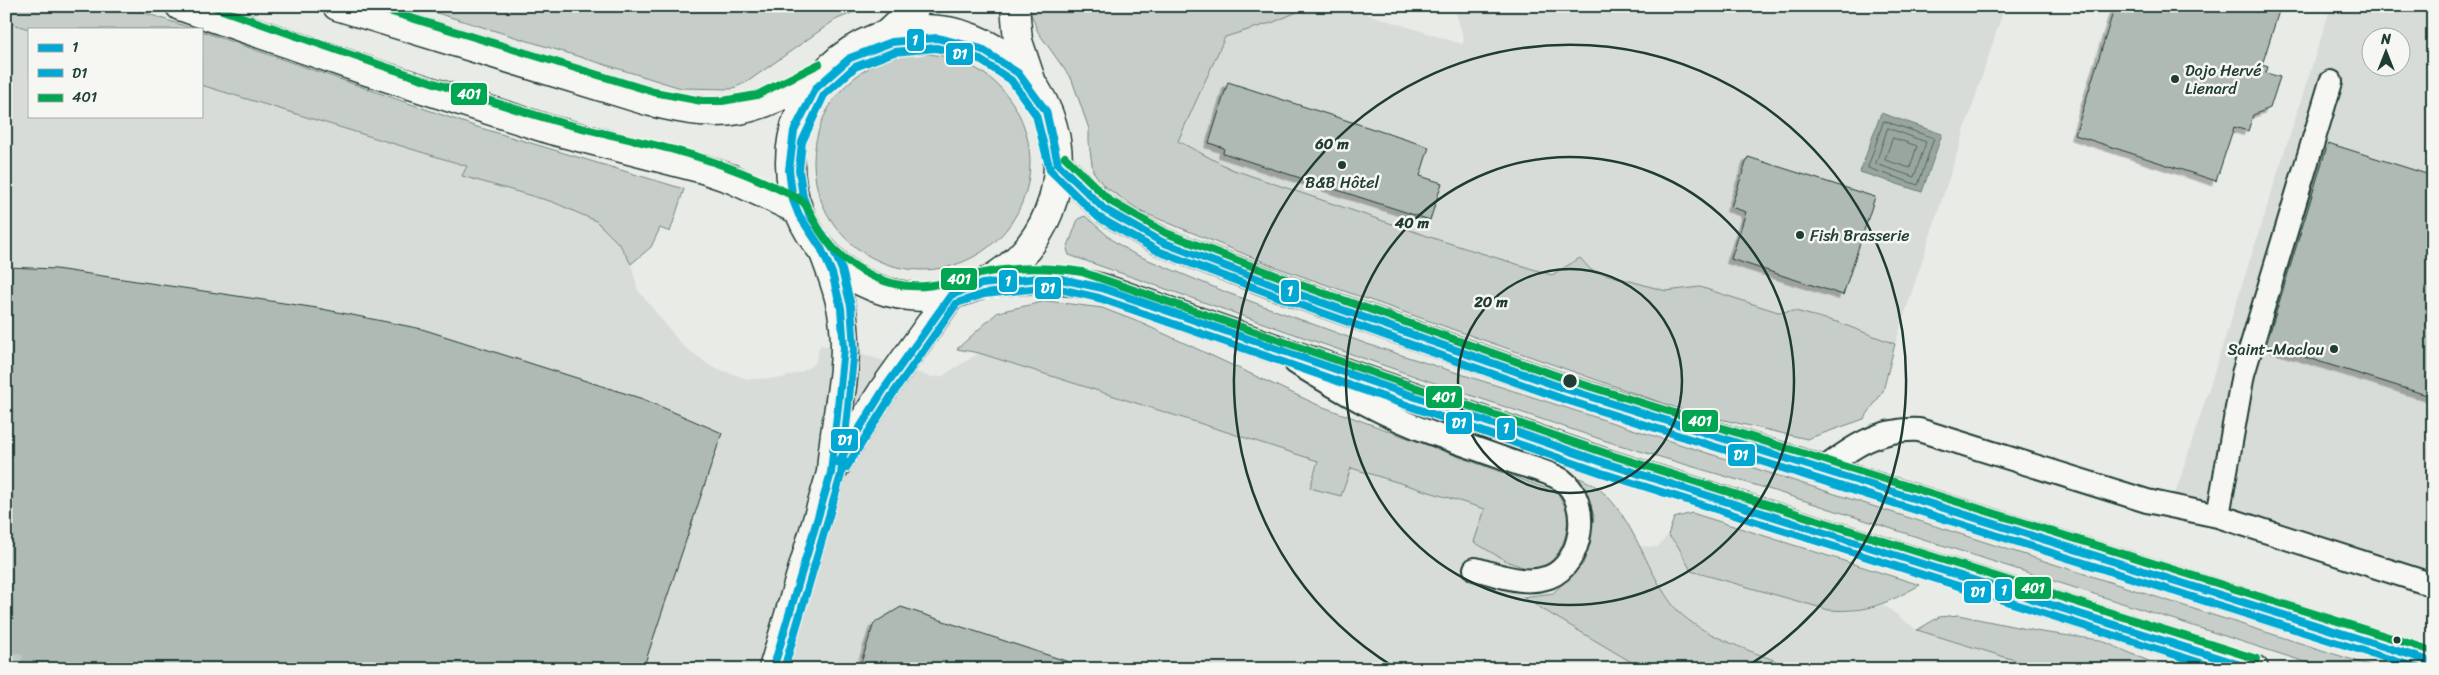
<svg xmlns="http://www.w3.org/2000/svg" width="2439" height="675" font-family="Sriracha,sans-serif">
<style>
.built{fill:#d8dcd8;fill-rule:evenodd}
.green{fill:#c7cec9;stroke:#73867e}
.water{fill:#99a6a0;stroke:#687c75}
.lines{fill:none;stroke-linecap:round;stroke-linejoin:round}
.shore{stroke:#50675f;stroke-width:1}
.building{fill:#b0bab5;stroke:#1f3d34;filter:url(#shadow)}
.street-tunnel{stroke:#c1c8c3;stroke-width:28;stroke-dasharray:28 14;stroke-linecap:butt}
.lane-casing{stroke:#1f3d34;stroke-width:26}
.street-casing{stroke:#1f3d34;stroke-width:31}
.secondary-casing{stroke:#1f3d34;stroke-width:31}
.lane{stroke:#f6f6f2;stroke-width:22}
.street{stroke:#f6f6f2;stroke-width:28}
.secondary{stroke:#f6f6f2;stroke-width:28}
.bus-1-casing{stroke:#f6f6f2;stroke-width:11}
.bus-2-casing{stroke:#f6f6f2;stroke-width:11}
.bus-3-casing{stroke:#f6f6f2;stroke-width:11}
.bus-1{stroke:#02a8d4;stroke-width:8}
.bus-2{stroke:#02a8d4;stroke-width:8}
.bus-3{stroke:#00a651;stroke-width:8}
.ring{fill:none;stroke:#1f3d34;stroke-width:2.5}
.poi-dot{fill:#1f3d34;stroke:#f6f6f2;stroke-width:2}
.labels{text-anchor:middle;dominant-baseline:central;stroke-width:5;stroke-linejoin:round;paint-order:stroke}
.poi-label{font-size:16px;fill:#1f3d34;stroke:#f6f6f2;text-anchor:start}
.centre{fill:#1f3d34;stroke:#f6f6f2;stroke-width:2.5}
.ring-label{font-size:15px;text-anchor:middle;font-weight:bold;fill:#1f3d34;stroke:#f6f6f2;stroke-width:5;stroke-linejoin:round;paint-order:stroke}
.line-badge{stroke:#f6f6f2;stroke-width:2}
.badge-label{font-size:14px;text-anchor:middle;font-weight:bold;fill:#fff}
</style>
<defs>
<filter id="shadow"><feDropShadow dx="-4.5" dy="4.5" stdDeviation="0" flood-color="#0004"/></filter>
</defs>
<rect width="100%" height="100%" fill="#e9ebe7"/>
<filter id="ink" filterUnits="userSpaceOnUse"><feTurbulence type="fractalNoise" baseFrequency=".02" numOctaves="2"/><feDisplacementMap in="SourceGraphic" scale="10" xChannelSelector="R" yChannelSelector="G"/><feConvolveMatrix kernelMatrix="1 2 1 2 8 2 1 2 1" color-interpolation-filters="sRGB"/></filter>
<g filter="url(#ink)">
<path class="built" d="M 1311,6 L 1342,6 L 1462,44 L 1464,40 L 1454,6 L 2005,6 L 1895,344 L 1837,322 L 1795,311 L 1778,312 L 1700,287 L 1666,292 L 1591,270 L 1580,258 L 1552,275 L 1439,240 L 1231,169 L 1178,141 L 1225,37 L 1274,22 Z
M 2331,6 L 2433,6 L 2433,585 L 2171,507 ZM 2372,38 L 2402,38 L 2402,68 L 2372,68 Z
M 6,22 L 29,29 L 29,116 L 201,116 L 201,85 L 467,166 L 462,176 L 553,202 L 596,221 L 620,245 L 631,264 L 638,290 L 682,345 L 712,367 L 748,379 L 782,378 L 801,372 L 815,363 L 820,345 L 845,348 L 931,377 L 942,376 L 979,353 L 1318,461 L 1310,488 L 1351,468 L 1485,509 L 1513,563 L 1528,568 L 1522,597 L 1643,669 L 6,669 Z
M 1668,535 L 1678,546 L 1691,571 L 1829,610 L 1849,612 L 1884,605 L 1917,630 L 2044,669 L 1766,669 L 1775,661 L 1723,639 L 1689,621 L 1678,611 L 1662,590 L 1637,546 L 1658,547 Z"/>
<path class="green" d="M 6,6 L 124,6 L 194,29 L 29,29 L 6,22 Z
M 414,6 L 869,6 L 835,20 L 747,82 L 731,89 L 681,88 Z
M 1028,6 L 1311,6 L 1274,22 L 1225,37 L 1178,141 L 1231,169 L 1439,240 L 1552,275 L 1580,258 L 1591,270 L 1666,291 L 1700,287 L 1778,312 L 1795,311 L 1837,322 L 1895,344 L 1883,391 L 1864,419 L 1807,439 L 1685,411 L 1276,267 L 1142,212 L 1104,186 L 1093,171 L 1089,143 L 1089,129 L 1072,80 L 1038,32 Z
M 201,31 L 474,126 L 684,189 L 670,232 L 660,228 L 651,247 L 631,264 L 620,245 L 596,221 L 553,202 L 462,176 L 467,166 L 201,85 Z
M814 162a108 108 0 1 1 216 0a108 108 0 1 1-216 0Z
M 1085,216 L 1115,242 L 1134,254 L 1228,293 L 1367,344 L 2381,669 L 2327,669 L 1765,488 L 1606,441 L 1417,377 L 1069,255 L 1067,249 L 1078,219 Z
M 1047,301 L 1102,308 L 1141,323 L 1318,405 L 1558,493 C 1561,500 1567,508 1567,514 C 1570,538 1555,573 1527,568 C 1508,564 1491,552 1474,542 L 1485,509 L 1351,468 L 1341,496 L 1310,488 L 1318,461 L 979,353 L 957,349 L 998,312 Z
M 1572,476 C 1630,489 1641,571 1678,611 C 1700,634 1746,649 1776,661 L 1766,669 L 1643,669 L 1522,597 L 1553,593 L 1583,564 L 1590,542 L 1594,516 L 1589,501 Z
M 1692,513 L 1920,585 C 1887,603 1868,613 1829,610 L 1691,571 L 1678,546 L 1668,535 L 1674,518 Z
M 1958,615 L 2041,632 L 2100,640 L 2167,669 L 2044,669 L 1917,630 L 1939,617 Z"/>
<path class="water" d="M 1881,113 L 1942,134 L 1922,192 L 1860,172 Z"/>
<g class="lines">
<path class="shore" d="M 1884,121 L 1934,138 L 1918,185 L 1868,168 Z
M 1888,128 L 1926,142 L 1914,177 L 1876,164 Z
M 1893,138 L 1917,146 L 1910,168 L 1885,160 Z"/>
</g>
<path class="building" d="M 2115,6 L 2263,6 L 2279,11 L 2262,65 L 2268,67 L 2266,73 L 2280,77 L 2270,108 L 2253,115 L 2248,131 L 2234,127 L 2216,181 L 2075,135 Z
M 1228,82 L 1429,147 L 1420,176 L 1442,183 L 1430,220 L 1223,153 L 1224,148 L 1209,143 Z
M 2328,143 L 2433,176 L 2433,397 L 2266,345 Z
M 1748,157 L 1875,197 L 1843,295 L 1731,259 L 1746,212 L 1731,207 Z
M 6,267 L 56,269 L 317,308 L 422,329 L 643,399 L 722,433 L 643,669 L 6,669 Z
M 901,607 L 1072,663 L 1071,669 L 859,669 L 874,623 Z"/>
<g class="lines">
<path class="street-tunnel" d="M 6,665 L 19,669"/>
<defs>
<path id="lane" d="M 1296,363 C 1341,391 1384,416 1434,434 C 1462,444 1491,454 1519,464 C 1533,468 1549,472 1562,480 C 1592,502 1583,564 1549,577 C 1524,586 1500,575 1475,569
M 1822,470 C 1852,447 1879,428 1919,430 L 2147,501 L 2218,516 L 2433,585
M 2218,516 L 2243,374 L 2331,82"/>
<path id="street" d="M 1015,6 L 1018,41 L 1033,86
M 887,34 L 916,6
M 831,473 L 884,389 L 951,295
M 773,669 L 831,473 C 833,425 849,374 844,327 C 842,301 833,277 824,253"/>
<path id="secondary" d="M 180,6 L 370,72 L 551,130 L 703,169 L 732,179 L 796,209
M 337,6 L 651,102 C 728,121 753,113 821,75
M790 163a134 134 0 1 1 268 0a134 134 0 1 1-268 0Z
M 1058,164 L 1104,209 L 1162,242 L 1298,294 L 1566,389 L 2433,662
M 982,284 C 1024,278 1062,277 1102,288 L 1605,463 L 2254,669"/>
</defs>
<use href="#lane" class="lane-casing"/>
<use href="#street" class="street-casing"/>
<use href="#secondary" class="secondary-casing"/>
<use href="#lane" class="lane"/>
<use href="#street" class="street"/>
<use href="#secondary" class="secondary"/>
<defs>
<path id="bus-1" d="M 838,463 L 884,389 L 951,295 L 982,284 L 1039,278 L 1061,279 L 1102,288 L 1605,463 L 2253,669
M 773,669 L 831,473 L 844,349 L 841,308 L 832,273 L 821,248 L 799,215 L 793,200 L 789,170 L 794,131 L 816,88 L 850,58 L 892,42 L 937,38 L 981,49 L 1018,73 L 1046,111 L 1058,164 L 1104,209 L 1162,242 L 1298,294 L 1566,389 L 2433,662"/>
<path id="bus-2" d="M 846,468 L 892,395 L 957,303 L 984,294 L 1039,288 L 1060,289 L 1099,298 L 1602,473 L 2220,669
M 784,669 L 841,475 L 854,349 L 851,306 L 842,270 L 833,249 L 810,216 L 803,197 L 799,170 L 802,142 L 824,95 L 855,67 L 894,52 L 936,48 L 977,58 L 1011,80 L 1036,115 L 1050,170 L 1098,217 L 1158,251 L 1295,303 L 1563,399 L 2421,669"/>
<path id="bus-3" d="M 211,6 C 324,46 438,86 552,120 C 613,138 677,146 735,170 C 746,174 797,196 803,202 C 811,210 814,222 820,231 C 836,257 866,277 895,284 C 925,291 950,281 979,274 C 1012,267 1049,267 1082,272 L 1608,454 L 2257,659
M 372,6 L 654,92 L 702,101 L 722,101 L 757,95 L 819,64
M 1065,157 L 1110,201 L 1166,233 L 1301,285 L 1569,380 L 2433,651"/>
</defs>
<use href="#bus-1" class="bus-1-casing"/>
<use href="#bus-2" class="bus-2-casing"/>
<use href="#bus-3" class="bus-3-casing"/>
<use href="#bus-1" class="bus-1"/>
<use href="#bus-2" class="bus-2"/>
<use href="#bus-3" class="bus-3"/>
</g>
</g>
<g class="ring">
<circle cx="1570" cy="381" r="112"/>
<circle cx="1570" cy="381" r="224"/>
<path d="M1394 667A336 336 0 1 1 1746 667"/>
</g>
<g class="poi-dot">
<circle cx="2175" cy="79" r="5"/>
<circle cx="1342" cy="165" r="5"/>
<circle cx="1800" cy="235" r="5"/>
<circle cx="2334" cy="349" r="5"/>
<circle cx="2397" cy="640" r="4.5"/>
</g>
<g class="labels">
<g class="poi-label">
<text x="2185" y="70">Dojo Hervé<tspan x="2185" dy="18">Lienard</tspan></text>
<text x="1342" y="182" text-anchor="middle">B&amp;B Hôtel</text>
<text x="1810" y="235">Fish Brasserie</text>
<text x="2324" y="349" text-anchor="end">Saint-Maclou</text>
</g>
</g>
<circle cx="1570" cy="381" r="8" class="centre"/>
<g class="ring-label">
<text x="1332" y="149">60 m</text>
<text x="1412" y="228">40 m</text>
<text x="1491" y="307">20 m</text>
</g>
<g class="line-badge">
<rect x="906" y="28" width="19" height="24" rx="5" fill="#02a8d4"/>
<rect x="945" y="42" width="29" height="24" rx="5" fill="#02a8d4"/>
<rect x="450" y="82" width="38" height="24" rx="5" fill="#00a651"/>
<rect x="940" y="267" width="38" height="24" rx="5" fill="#00a651"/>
<rect x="998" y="269" width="20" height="24" rx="5" fill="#02a8d4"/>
<rect x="1034" y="276" width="28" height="24" rx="5" fill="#02a8d4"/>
<rect x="1280" y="279" width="20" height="24" rx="5" fill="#02a8d4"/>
<rect x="1425" y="385" width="38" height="24" rx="5" fill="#00a651"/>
<rect x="1681" y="409" width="38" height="24" rx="5" fill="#00a651"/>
<rect x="1445" y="411" width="28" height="24" rx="5" fill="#02a8d4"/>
<rect x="1496" y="417" width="20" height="24" rx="5" fill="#02a8d4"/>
<rect x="830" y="428" width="29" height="24" rx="5" fill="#02a8d4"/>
<rect x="1727" y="443" width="29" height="24" rx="5" fill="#02a8d4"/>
<rect x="2014" y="576" width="38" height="24" rx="5" fill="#00a651"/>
<rect x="1994" y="578" width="19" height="24" rx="5" fill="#02a8d4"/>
<rect x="1963" y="580" width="29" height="24" rx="5" fill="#02a8d4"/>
</g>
<g class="badge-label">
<text x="915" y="45">1</text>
<text x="960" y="59">D1</text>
<text x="469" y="99">401</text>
<text x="959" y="284">401</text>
<text x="1008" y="286">1</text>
<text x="1048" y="293">D1</text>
<text x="1290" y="296">1</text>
<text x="1444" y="402">401</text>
<text x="1700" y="426">401</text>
<text x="1459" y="428">D1</text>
<text x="1506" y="433">1</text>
<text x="845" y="445">D1</text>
<text x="1741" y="460">D1</text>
<text x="2033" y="593">401</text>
<text x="2004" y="595">1</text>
<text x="1978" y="597">D1</text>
</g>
<rect width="2439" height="675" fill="none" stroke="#f6f6f2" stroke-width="25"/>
<rect x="12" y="12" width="2414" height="650" fill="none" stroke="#1f3d34" stroke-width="2" filter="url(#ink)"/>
<rect x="28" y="28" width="175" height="90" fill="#f6f6f2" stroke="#a0aca6"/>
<rect x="38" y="44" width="25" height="8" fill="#02a8d4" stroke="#a0aca6"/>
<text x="72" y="52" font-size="15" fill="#1f3d34">1</text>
<rect x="38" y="69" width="25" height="8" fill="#02a8d4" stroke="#a0aca6"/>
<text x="72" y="78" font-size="15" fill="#1f3d34">D1</text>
<rect x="38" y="94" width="25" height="8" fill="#00a651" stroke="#a0aca6"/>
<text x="72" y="102" font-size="15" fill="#1f3d34">401</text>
<g transform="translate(2386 52)"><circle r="24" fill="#f6f6f2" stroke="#a0aca6"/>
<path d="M0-4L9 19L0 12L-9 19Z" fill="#1f3d34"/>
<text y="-8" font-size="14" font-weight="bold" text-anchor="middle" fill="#1f3d34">N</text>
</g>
</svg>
